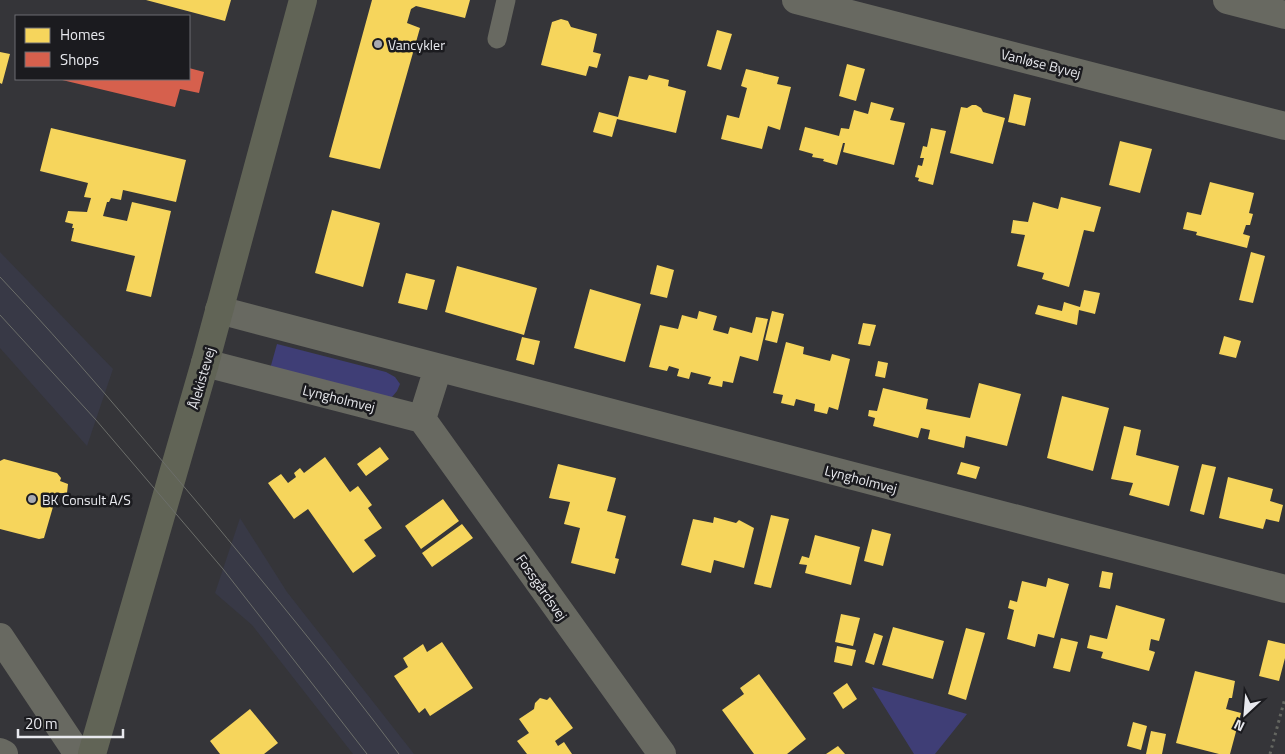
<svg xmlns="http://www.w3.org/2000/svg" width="1285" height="754" font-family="'Titillium Web',sans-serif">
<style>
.built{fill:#383946}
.green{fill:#3f3e76}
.homes{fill:#f6d55c}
.shops{fill:#d6604d}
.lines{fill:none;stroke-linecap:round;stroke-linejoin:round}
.path{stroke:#646660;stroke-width:3;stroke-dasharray:2.5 4;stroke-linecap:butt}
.lane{stroke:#686961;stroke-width:19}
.street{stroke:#686961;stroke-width:28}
.secondary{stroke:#616456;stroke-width:28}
.tram{stroke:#6c6e6a;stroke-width:1}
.poi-dot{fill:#a9aaaf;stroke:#1b1b1f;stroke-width:2}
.labels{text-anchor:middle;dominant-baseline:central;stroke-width:5;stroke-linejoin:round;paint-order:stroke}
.poi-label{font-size:14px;fill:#e8e9ee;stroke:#1b1b1f;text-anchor:start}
.street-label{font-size:14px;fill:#e8e9ee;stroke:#1b1b1f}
</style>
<rect width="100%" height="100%" fill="#353539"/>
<path class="built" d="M 0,252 L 113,369 L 87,446 L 0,348 Z
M 240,518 L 287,592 L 414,754 L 353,754 L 252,625 L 215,593 Z"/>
<path class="green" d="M 277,344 L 386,372 L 395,377 L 400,384 L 397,391 L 392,397 L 384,398 L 270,369 Z
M 872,687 L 967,714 L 935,754 L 914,754 Z"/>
<path class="homes" d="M 146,0 L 231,0 L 225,21 Z
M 372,0 L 470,0 L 465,18 L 416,6 L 411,9 L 407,23 L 420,28 L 380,169 L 329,157 Z
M 561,19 L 568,21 L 571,27 L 597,34 L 593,52 L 601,54 L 597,68 L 589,66 L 586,76 L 541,65 L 552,22 Z
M 717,30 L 732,34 L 721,70 L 707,66 Z
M 0,52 L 10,54 L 2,84 L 0,83 Z
M 847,64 L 865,69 L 856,101 L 839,96 Z
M 746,69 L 779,77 L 777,84 L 791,87 L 780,130 L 768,126 L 762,149 L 721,139 L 727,115 L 739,118 L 747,88 L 741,86 Z
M 649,75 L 669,80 L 668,86 L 686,91 L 676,133 L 617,119 L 612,137 L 593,132 L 599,112 L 618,117 L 629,76 L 647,80 Z
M 1014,94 L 1031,98 L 1025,126 L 1008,122 Z
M 871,102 L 894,108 L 890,120 L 905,123 L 894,165 L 843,152 L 845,143 L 843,143 L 837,165 L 823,161 L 824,159 L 812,157 L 813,154 L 799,150 L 805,127 L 839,136 L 841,128 L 849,129 L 854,110 L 868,114 Z
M 972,105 L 976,105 L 981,108 L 983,112 L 1005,118 L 993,164 L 950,153 L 961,107 L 967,108 Z
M 51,128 L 186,160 L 176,202 L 123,190 L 121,200 L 111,198 L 109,202 L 107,202 L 103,216 L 127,221 L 132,202 L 171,211 L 151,297 L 126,291 L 135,256 L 71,241 L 74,228 L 72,228 L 73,224 L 65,222 L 68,211 L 87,212 L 91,198 L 84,197 L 88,183 L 40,171 Z
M 931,128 L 946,131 L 933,185 L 918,181 L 919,178 L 915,177 L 918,165 L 922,166 L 924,158 L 920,158 L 923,146 L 927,147 Z
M 1120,141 L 1152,149 L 1140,193 L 1109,185 Z
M 1210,182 L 1254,193 L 1249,213 L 1253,214 L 1250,225 L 1246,225 L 1243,234 L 1250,236 L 1247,248 L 1196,235 L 1197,232 L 1183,229 L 1187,212 L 1201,215 Z
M 1061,197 L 1101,207 L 1094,232 L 1084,230 L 1069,287 L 1042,279 L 1044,273 L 1017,266 L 1025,235 L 1011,233 L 1013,220 L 1028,222 L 1033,202 L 1058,209 Z
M 332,210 L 380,223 L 363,287 L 315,273 Z
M 1251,252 L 1265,256 L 1253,303 L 1239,300 Z
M 657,265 L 674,270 L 667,298 L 650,294 Z
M 457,266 L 537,288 L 524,335 L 445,312 Z
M 406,273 L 435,280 L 427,310 L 398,303 Z
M 590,289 L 641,304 L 625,362 L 574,348 Z
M 1084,290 L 1100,293 L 1095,314 L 1079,310 L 1077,325 L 1035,314 L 1038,305 L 1062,311 L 1064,302 L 1080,307 Z
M 699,311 L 717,316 L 713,330 L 728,334 L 730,327 L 752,333 L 756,317 L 768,319 L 758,361 L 740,356 L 733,383 L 723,381 L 722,387 L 708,384 L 711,377 L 691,372 L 689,379 L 677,376 L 679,369 L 669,366 L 667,371 L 649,367 L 660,325 L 678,329 L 682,315 L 697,319 Z
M 772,311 L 784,314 L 777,343 L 765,340 Z
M 863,323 L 876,325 L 870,346 L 858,344 Z
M 1224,336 L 1241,341 L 1236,358 L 1219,354 Z
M 522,337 L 540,341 L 534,365 L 516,360 Z
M 786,342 L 804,347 L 803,354 L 830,361 L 832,354 L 850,359 L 838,410 L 829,407 L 827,414 L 814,411 L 815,404 L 796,399 L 794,406 L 781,403 L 783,395 L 773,393 Z
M 878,361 L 888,363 L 885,378 L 875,376 Z
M 979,383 L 1021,394 L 1007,446 L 966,436 L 964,448 L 928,439 L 930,430 L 921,428 L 918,438 L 873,426 L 875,418 L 868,416 L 869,410 L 877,411 L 883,388 L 928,399 L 926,409 L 970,418 Z
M 1062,396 L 1109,408 L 1093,471 L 1047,458 Z
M 1124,426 L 1141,430 L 1136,455 L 1179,466 L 1169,506 L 1129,495 L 1133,483 L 1111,479 Z
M 380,447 L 389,459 L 366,476 L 357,464 Z
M 325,457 L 350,492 L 358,486 L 372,505 L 368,508 L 382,528 L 364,540 L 376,556 L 353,573 L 308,509 L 294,519 L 268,483 L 281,474 L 288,483 L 296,477 L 294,473 L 300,468 L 304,473 Z
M 4,459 L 57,473 L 61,478 L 60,481 L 68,484 L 67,493 L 57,493 L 44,538 L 39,539 L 0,529 L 0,461 Z
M 961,462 L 980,467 L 976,479 L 957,474 Z
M 558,464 L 616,478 L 607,511 L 626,516 L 615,558 L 619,559 L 615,574 L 571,563 L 580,528 L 564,524 L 570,502 L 549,498 Z
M 1202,464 L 1216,467 L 1204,515 L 1190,511 Z
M 1228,477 L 1273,489 L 1270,501 L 1283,505 L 1279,522 L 1266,519 L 1263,529 L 1219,518 Z
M 443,499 L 459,521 L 421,549 L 405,526 Z
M 771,515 L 789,519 L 771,588 L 754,584 Z
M 714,517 L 736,523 L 739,520 L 754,528 L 744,568 L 714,560 L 711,573 L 681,565 L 693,519 L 713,523 Z
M 462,524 L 473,538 L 432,567 L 422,553 Z
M 872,529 L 891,534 L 883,566 L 864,561 Z
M 815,535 L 860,547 L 851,585 L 805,573 L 807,565 L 799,564 L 802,556 L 809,558 Z
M 1102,571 L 1113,573 L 1110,589 L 1099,587 Z
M 1048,578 L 1069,584 L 1054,638 L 1038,634 L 1035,647 L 1007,639 L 1014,610 L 1008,608 L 1010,600 L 1017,602 L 1022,581 L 1046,587 Z
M 1116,605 L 1165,619 L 1159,641 L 1151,639 L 1149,650 L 1155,652 L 1149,671 L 1101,658 L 1103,652 L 1087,648 L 1090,635 L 1107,639 Z
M 841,614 L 860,618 L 853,646 L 835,642 Z
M 893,627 L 944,641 L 933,679 L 882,665 Z
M 966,628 L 985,633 L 966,700 L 948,694 Z
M 874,633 L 883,636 L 874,665 L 865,662 Z
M 1061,638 L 1078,642 L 1070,672 L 1053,668 Z
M 1268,640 L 1285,644 L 1285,658 L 1279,681 L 1259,676 Z
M 442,642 L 473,688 L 430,716 L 425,708 L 419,713 L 394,676 L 408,667 L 403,658 L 423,644 L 427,652 Z
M 837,646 L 856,650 L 852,666 L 834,662 Z
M 1195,671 L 1235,681 L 1232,698 L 1229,698 L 1226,709 L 1241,713 L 1230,754 L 1219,754 L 1176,743 Z
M 759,674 L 806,739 L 787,754 L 754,754 L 722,710 L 744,694 L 740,688 Z
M 847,683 L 857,699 L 843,709 L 833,693 Z
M 550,697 L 573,728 L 555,741 L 558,746 L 564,742 L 572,754 L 527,754 L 517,741 L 529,733 L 519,719 L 534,709 L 535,703 L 540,698 L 547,700 Z
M 250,709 L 278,743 L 264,754 L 220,754 L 210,741 Z
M 1133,722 L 1147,726 L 1141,750 L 1127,746 Z
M 1151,731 L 1166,734 L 1162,754 L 1146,754 Z
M 838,746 L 845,754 L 826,754 Z"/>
<path class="shops" d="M 189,68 L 204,72 L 199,93 L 180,89 L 175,107 L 58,79 L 189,79 Z"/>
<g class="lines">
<path class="path" d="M 1270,754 L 1285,698"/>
<path class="lane" d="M 497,39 L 506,0"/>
<path class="street" d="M 796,0 L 1285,126
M 1227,0 L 1285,15
M 219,310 L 1285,589
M 205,363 L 422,419 L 438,368
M 422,419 L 662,754
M 0,637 L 78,754
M 0,752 L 4,754"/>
<path class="secondary" d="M 92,754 L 205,363 L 303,0"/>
<path class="tram" d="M 0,277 C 70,351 136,430 202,508 C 269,589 336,670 399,754
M 0,315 L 96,420 L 223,569 L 367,754"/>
</g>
<g class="poi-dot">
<circle cx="378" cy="44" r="5"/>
<circle cx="32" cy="499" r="5"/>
</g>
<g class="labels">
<g class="poi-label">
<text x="388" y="44">Vancykler</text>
<text x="42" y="499">BK Consult A/S</text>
</g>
<g class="street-label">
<text transform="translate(1041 63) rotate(14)">Vanløse Byvej</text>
<text transform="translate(201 378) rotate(-74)">Ålekistevej</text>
<text transform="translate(339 398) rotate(14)">Lyngholmvej</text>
<text transform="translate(861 479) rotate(15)">Lyngholmvej</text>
<text transform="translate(542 587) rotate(55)">Fossgårdsvej</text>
</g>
</g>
<rect x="15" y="15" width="175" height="65" fill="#1b1b1f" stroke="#6d6d72"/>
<rect x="25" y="28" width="25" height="15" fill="#f6d55c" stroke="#6d6d72"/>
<text x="60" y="40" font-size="15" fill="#e8e9ee">Homes</text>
<rect x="25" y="52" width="25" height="15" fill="#d6604d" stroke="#6d6d72"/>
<text x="60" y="65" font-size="15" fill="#e8e9ee">Shops</text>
<g transform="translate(1245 714) rotate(206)" stroke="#1b1b1f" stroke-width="4" paint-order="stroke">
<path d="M0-4L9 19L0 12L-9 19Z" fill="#e8e9ee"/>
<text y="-8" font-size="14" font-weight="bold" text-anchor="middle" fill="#e8e9ee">N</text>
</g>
<path d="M18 729v8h105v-8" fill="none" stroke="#e8e9ee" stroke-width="2.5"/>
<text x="25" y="729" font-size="15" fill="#e8e9ee" stroke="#1b1b1f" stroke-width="4" paint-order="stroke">20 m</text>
</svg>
